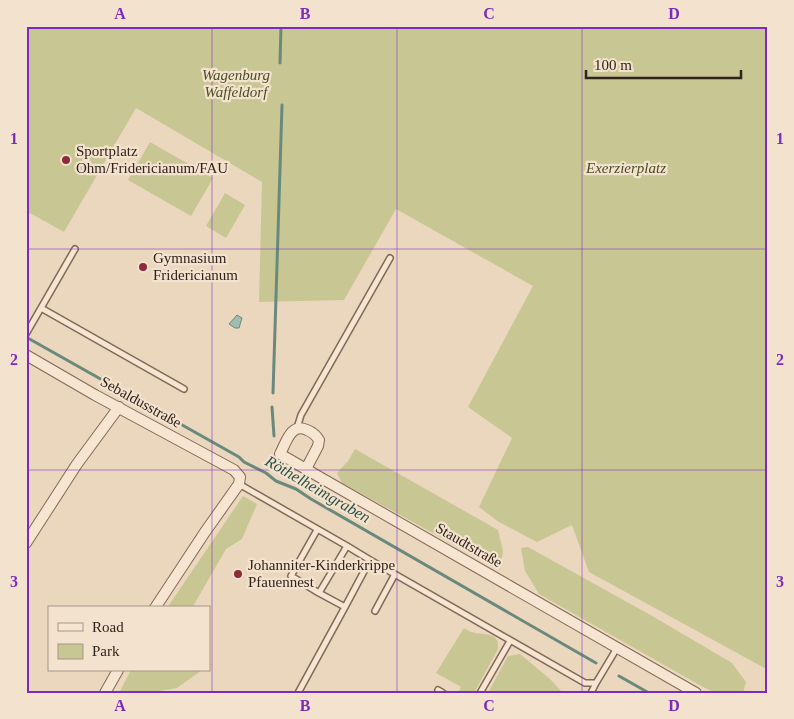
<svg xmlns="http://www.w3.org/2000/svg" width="794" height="719" font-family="'Times New Roman',serif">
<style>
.green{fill:#c8c693}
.water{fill:#a1bdb0;stroke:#6a897d}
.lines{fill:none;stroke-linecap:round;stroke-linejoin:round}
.stream{stroke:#6a897d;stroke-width:3}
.lane-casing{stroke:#826858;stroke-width:8}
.street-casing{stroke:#826858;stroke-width:12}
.lane{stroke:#f6e5d1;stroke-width:5}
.street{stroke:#f6e5d1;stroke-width:10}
.grid{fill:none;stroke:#7b2cbf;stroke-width:1;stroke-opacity:0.55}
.poi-dot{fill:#8e2b3b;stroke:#f3e2cd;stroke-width:2}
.labels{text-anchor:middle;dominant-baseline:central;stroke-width:4.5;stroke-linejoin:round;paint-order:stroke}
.park-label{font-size:15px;font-style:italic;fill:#494e24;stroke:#f3e2cd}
.poi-label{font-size:15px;fill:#32231c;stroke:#f3e2cd;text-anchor:start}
.street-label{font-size:15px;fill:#32231c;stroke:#f3e2cd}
.water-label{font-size:16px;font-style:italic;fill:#2c5149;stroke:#f3e2cd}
.neatline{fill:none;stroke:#7b2cbf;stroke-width:2}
.grid-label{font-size:16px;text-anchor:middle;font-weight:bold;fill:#7b2cbf}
</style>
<rect width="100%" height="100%" fill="#ebd7be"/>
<path class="green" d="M 26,26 L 768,26 L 768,670 L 589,572 L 572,525 L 537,542 L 499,522 L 479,507 L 512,438 L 468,407 L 533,286 L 396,209 L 344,300 L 259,302 L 262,182 L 136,108 L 64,232 L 30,213 L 26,219 Z
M 150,142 L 213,178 L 191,216 L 128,180 Z
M 225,193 L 245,205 L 226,238 L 206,226 Z
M 355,449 L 498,530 L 503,551 L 500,570 L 342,483 L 337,473 L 348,461 Z
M 243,496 L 257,504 L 242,539 L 226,549 L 192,608 L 167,608 Z
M 528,547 L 654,617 L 732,663 L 746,682 L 743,693 L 716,693 L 703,687 L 539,594 L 525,571 L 521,548 Z
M 464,628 C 466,629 469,631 471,632 C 483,636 500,630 498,649 L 474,693 L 458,693 L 461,687 L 436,673 Z
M 520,654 L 550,679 L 563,693 L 488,693 L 508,656 Z
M 131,670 L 202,670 L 177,688 L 149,693 L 119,693 Z"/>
<path class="water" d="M 237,315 L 242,318 L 239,328 L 235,328 L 229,324 Z"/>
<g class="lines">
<path class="stream" d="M 280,63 L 281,26
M 26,337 L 239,457 L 244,462 L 266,473 L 276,481 L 296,489 L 311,499 L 596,663
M 273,393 L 282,105
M 272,407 L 274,436
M 619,676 L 649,693"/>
<defs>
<path id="lane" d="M 41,308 L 184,389
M 26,334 L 75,249
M 297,428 L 301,415 L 390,258
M 239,484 L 347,546 L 319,593 L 291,576 L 317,530
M 347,546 L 370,560
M 319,593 L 345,607 L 370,560 L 585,683 L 596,683 L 617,648
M 375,611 L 395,574
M 438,690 L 443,693
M 298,693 L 345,607
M 480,693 L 510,641
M 591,693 L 596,683"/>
<path id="street" d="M 26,355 L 95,395 L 234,470 L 240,477 L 239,484 L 205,532 L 155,608
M 306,469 L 318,446 L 319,440 C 316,435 312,432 307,430 C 291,422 286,443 280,454 L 323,479 C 447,550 572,622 696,693
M 26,543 L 77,464 L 119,407
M 105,693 L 118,670"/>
</defs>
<use href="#lane" class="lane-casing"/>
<use href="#street" class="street-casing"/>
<use href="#lane" class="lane"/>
<use href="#street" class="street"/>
</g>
<path class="grid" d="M 212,26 L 212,693M 397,26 L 397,693M 582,26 L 582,693M 26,249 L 768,249M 26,470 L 768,470"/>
<g class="poi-dot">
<circle cx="66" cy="160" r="5"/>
<circle cx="143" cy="267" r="5"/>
<circle cx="238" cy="574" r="5"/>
</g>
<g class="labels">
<g class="park-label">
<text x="236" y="75">Wagenburg<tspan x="236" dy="17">Waffeldorf</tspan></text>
<text x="626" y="168">Exerzierplatz</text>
</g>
<g class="poi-label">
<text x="76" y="151">Sportplatz<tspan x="76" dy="17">Ohm/Fridericianum/FAU</tspan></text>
<text x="153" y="258">Gymnasium<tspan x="153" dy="17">Fridericianum</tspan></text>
<text x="248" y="565">Johanniter-Kinderkrippe<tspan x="248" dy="17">Pfauennest</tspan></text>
</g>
<g class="street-label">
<text transform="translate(141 402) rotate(29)">Sebaldusstraße</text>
<text transform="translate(469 545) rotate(30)">Staudtstraße</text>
</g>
<g class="water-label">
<text transform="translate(318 489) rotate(30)">Röthelheimgraben</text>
</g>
</g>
<rect width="794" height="719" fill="none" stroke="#f3e2cd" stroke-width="55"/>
<rect x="48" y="606" width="162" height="65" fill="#f3e2cd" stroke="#a69686"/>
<rect x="58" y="623" width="25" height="8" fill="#f6e5d1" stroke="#a69686"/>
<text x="92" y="632" font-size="15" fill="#32231c">Road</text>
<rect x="58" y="644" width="25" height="15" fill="#c8c693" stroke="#a69686"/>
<text x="92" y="656" font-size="15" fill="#32231c">Park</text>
<path d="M586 70v8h155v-8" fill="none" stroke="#32231c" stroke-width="2.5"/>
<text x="594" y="70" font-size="15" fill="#32231c" stroke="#f3e2cd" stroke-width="4" paint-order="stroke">100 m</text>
<rect x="28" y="28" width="738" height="664" class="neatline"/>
<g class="grid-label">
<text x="120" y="19">A</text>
<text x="305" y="19">B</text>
<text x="489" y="19">C</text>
<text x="674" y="19">D</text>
<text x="14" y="144">1</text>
<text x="780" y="144">1</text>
<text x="14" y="365">2</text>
<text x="780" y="365">2</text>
<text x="14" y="587">3</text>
<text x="780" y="587">3</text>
<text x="120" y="711">A</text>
<text x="305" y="711">B</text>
<text x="489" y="711">C</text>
<text x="674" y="711">D</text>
</g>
</svg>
